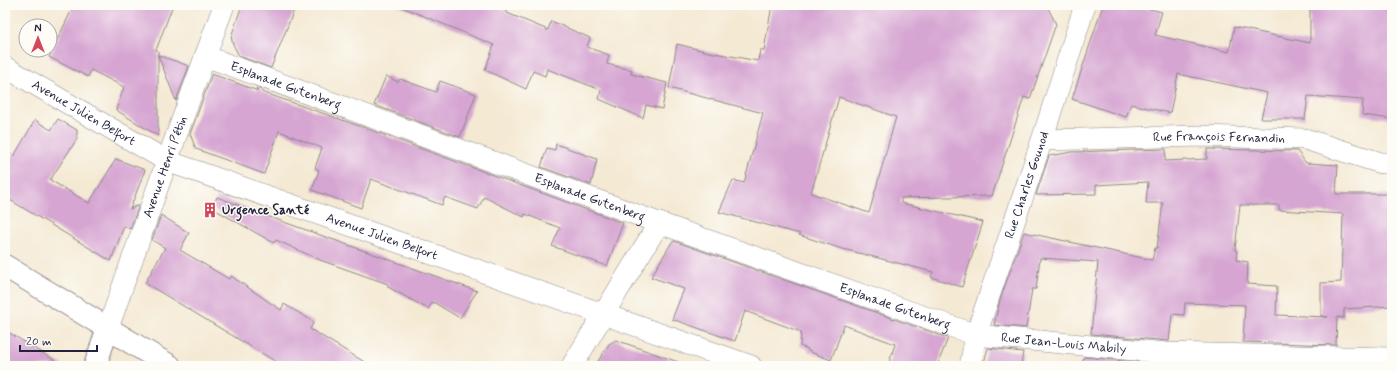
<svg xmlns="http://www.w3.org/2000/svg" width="1397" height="371" font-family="Mynerve,sans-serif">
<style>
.building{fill:#d6a5d2;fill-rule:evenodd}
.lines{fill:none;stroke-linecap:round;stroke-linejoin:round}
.minor-casing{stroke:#8b8687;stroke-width:22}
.tertiary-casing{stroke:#8b8687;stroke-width:24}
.minor{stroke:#fff;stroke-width:21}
.tertiary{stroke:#fff;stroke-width:22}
.labels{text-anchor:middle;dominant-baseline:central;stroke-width:3;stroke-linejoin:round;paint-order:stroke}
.street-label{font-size:13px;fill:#22223b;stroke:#fdfcf7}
.poi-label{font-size:13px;font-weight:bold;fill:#22223b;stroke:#fdfcf7;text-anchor:start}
</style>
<rect width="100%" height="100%" fill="#fdfcf7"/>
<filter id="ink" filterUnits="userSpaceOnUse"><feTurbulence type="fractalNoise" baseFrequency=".025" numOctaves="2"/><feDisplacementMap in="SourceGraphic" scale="8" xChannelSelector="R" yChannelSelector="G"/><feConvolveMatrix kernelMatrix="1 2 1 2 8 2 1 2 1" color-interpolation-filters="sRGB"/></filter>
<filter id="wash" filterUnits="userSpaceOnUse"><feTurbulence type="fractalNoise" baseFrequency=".012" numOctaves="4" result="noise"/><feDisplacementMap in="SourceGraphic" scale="16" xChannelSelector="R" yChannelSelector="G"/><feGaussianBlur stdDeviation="0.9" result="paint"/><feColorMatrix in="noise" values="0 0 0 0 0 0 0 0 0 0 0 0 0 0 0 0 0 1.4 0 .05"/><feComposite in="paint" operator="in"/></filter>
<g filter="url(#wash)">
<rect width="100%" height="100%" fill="#f4e9d3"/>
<g id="blocks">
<path class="building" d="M 74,5 L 173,5 L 156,50 L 158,51 L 158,136 L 116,110 L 124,87 L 91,70 L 88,77 L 49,57 Z
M 242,5 L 296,5 L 271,68 L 239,56 L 233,44 L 231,37 Z
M 397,5 L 493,5 L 507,12 L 507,13 L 548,30 L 551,21 L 590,38 L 587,47 L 609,55 L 607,64 L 632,70 L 631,74 L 667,83 L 662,109 L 646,105 L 643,118 L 599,99 L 601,90 L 547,69 L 545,76 L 533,71 L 526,89 L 485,70 L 494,45 Z
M 772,5 L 1038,5 L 1048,8 L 1056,24 L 1030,99 L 1024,97 L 992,196 L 901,198 L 901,203 L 983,222 L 962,287 L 931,277 L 933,272 L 839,248 L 799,235 L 800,234 L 719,212 L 733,180 L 744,183 L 763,113 L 669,88 L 677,44 L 709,52 L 758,61 L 760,50 L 764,50 ZM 839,97 L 896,117 L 869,213 L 811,193 Z
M 1103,5 L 1133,5 L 1162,12 L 1155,35 L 1229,52 L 1234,27 L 1310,43 L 1310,5 L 1392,5 L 1392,119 L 1362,115 L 1363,100 L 1308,96 L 1305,119 L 1261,119 L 1267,93 L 1178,74 L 1170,113 L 1131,104 L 1126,117 L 1072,99 Z
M 158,55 L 189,66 L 176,101 Z
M 212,74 L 258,91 L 256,88 L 262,90 L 262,92 L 365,128 L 623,223 L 607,266 L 552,246 L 560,228 L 525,214 L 524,217 L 484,197 L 478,209 L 445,197 L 442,205 L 371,179 L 361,208 L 312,190 L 319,170 L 315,168 L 322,148 L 279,131 L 264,174 L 196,149 L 190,134 Z
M 386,76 L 398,82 L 400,79 L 436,92 L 440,81 L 476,94 L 460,137 L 374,105 Z
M 58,119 L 77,130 L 77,139 L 50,180 L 89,203 L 116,159 L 145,170 L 130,209 L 139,205 L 130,229 L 124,226 L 111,261 L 5,197 L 5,150 L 14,156 L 35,120 L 51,130 Z
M 556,144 L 597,159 L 591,185 L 541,167 L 547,148 L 555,150 Z
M 1166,149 L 1165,161 L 1207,159 L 1207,149 L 1297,151 L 1306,163 L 1338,165 L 1336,194 L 1392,194 L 1392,306 L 1344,309 L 1344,318 L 1337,317 L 1336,345 L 1243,342 L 1245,305 L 1185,303 L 1184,315 L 1172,314 L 1169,341 L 1091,334 L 1098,262 L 1040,258 L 1036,289 L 1032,289 L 1026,328 L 994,325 L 1000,300 L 1024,232 L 1152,260 L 1155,248 L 1157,248 L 1163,203 L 1146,203 L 1148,182 L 1096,185 L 1096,194 L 1036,195 L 1049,156 L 1072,152 ZM 1240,205 L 1279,205 L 1279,210 L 1343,214 L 1341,282 L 1321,283 L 1321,316 L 1328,317 L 1276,315 L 1277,286 L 1247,284 L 1248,262 L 1236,260 L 1237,251 L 1235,250 Z
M 217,197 L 267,216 L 477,291 L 460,318 L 433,302 L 428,309 L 388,287 L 388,284 L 320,260 L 276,240 L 274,243 L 212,208 Z
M 161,215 L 189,233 L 180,250 L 229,279 L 231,276 L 281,310 L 284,304 L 314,322 L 310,329 L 371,366 L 283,366 L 145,283 L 165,248 L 152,240 Z
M 674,241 L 948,338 L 937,366 L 888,366 L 895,344 L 844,325 L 831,360 L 808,351 L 808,349 L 800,346 L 801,332 L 745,311 L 735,341 L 672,319 L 684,289 L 651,277 L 672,242 Z
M 5,330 L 21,340 L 64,366 L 5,366 Z
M 616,340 L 681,363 L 681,366 L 595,366 L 609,344 Z
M 988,348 L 1023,352 L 1021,366 L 983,366 Z
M 1084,357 L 1165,365 L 1166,365 L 1166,366 L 1080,366 Z"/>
</g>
</g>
<g filter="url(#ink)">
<use href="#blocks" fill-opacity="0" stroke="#8b8687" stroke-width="1"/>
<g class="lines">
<defs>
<g id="minor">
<path id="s1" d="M 205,56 L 659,223 L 976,335 L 1166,353 L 1392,358"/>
<path id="s2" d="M 5,67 L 167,161 L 751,366"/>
<path id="s3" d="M 1042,140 L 1201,136 L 1305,139 L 1381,163 L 1392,163"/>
<path id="s4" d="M 108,328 L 167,161 L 224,5"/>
<path d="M 572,366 L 659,223"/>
<path id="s5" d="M 970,366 L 976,335 L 1042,140 L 1085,5"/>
</g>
<path id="tertiary" d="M 5,266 L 170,366
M 95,366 L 108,328"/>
</defs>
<use href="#minor" class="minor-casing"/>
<use href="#tertiary" class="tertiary-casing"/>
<use href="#minor" class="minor"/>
<use href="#tertiary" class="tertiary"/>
</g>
</g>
<defs>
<symbol id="building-bare" viewBox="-9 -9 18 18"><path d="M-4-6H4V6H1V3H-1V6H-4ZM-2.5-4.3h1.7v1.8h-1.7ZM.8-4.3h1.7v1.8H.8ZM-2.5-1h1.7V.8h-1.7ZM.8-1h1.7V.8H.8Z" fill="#d1495b" stroke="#fdfcf7" stroke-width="2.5" paint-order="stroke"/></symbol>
</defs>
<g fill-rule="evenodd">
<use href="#building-bare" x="199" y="199" width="22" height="22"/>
</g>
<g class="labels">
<g class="street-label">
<text stroke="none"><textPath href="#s1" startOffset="86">Esplanade Gutenberg</textPath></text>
<text stroke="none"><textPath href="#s2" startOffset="91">Avenue Julien Belfort</textPath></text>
<text stroke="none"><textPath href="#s3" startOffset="177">Rue François Fernandin</textPath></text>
<text stroke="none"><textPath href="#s4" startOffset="171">Avenue Henri Pétin</textPath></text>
<text stroke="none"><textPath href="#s5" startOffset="190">Rue Charles Gounod</textPath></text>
<text stroke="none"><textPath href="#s1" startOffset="410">Esplanade Gutenberg</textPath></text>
<text stroke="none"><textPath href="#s2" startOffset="415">Avenue Julien Belfort</textPath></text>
<text stroke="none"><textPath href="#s1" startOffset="734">Esplanade Gutenberg</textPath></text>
<text stroke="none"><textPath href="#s1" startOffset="908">Rue Jean-Louis Mabily</textPath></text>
</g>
<g class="poi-label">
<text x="222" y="210">Urgence Santé</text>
</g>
</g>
<rect width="1397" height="371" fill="none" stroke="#fdfcf7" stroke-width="20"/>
<g transform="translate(38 38)"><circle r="19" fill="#fdfcf7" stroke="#a5a5ac"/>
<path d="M0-3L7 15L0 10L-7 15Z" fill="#d1495b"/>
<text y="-6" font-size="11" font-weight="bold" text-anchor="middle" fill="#22223b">N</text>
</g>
<path d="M20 345v6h77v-6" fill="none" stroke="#22223b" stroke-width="2"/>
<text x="26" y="345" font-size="12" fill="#22223b" stroke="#fdfcf7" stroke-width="3" paint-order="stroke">20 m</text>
</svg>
